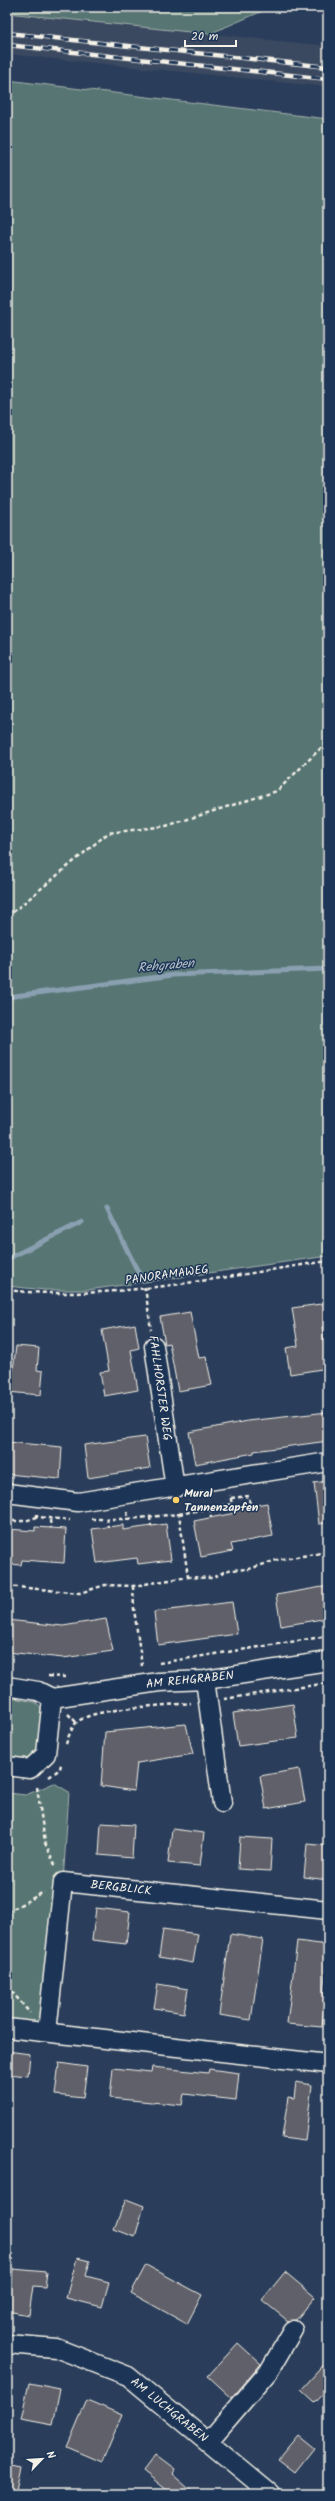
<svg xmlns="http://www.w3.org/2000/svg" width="335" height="2501" font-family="Kalam,sans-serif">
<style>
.built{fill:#3a4860}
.green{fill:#577573;stroke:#a6b3ae}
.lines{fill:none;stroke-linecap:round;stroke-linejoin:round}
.stream{stroke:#8aa0b1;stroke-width:5}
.building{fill:#60616a;stroke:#f4f1e8}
.minor-casing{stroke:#f4f1e8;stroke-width:21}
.path{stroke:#f4f1e8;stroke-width:2.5;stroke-dasharray:4 3;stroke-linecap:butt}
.minor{stroke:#1d3557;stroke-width:18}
.rail-casing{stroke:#f4f1e8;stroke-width:4.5}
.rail{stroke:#1d3557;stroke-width:3;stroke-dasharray:9;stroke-linecap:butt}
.poi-dot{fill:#ffd166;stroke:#1d3557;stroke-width:1.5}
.labels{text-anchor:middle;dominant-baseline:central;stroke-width:3;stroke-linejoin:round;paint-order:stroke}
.street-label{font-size:12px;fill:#f4f1e8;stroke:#1d3557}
.poi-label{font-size:12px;font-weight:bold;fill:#f4f1e8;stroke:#1d3557;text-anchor:start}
.water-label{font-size:13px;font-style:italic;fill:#b6c2c8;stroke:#1d3557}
</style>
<rect width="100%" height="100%" fill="#2a3e5b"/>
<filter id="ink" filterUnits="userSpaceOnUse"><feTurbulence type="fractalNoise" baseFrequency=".025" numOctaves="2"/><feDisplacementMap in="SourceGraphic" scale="8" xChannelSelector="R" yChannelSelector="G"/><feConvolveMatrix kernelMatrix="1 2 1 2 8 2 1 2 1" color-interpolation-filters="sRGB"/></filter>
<g filter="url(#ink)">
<path class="built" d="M 7,13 L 328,46 L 328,87 L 7,54 Z"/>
<path class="green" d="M 7,7 L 272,7 L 209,34 L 7,13 Z
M 7,80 L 328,119 L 328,1256 L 88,1290 L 45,1290 L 7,1286 Z
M 7,1697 L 35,1702 L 43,1711 L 39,1749 L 31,1758 L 7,1758 Z
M 54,1783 L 69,1792 L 63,1882 L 47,2032 L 7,2028 L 7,1793 L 26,1795 Z"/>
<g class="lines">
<path class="stream" d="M 7,997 L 173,975 L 328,969
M 107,1209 L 140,1276
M 7,1259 L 82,1222"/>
</g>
<path class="building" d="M 328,1303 L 328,1326 L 322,1327 L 328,1368 L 290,1374 L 286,1348 L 298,1346 L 292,1308 Z
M 190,1312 L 199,1358 L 206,1357 L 212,1385 L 178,1391 L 169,1343 L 165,1344 L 160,1317 Z
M 135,1324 L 139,1348 L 131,1350 L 138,1390 L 104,1396 L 100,1372 L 109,1371 L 102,1330 Z
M 16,1346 L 39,1348 L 37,1370 L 43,1371 L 41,1395 L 7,1392 L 7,1370 L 13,1371 Z
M 328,1412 L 328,1441 L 254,1451 L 254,1453 L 195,1464 L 189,1432 L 248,1421 Z
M 145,1437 L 150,1468 L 88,1478 L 84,1445 Z
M 7,1442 L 62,1447 L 60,1479 L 7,1474 Z
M 328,1481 L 328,1523 L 319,1524 L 314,1483 Z
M 267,1503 L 273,1536 L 231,1544 L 233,1551 L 201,1557 L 194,1521 L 235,1513 L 235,1509 Z
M 166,1524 L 171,1560 L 138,1564 L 137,1558 L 97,1563 L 92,1529 L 123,1525 L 123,1530 Z
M 35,1527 L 66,1529 L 64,1563 L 22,1560 L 21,1565 L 7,1564 L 7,1529 L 35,1531 Z
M 328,1586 L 328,1618 L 281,1626 L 276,1595 Z
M 232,1602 L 237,1634 L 158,1645 L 154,1612 Z
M 106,1619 L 113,1651 L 63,1658 L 7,1652 L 7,1620 L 63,1626 Z
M 293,1704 L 298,1738 L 238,1746 L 233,1713 Z
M 186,1724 L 193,1754 L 137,1763 L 134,1791 L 101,1786 L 105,1732 Z
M 299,1769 L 305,1802 L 266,1809 L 260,1776 Z
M 101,1823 L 134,1825 L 132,1858 L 99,1855 Z
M 172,1829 L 204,1833 L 200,1866 L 168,1863 Z
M 240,1837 L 272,1839 L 270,1871 L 238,1869 Z
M 307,1844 L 328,1846 L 328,1880 L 304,1877 Z
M 96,1908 L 130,1912 L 126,1944 L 92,1940 Z
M 163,1929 L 198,1934 L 193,1963 L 159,1957 Z
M 230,1934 L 263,1939 L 251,2020 L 219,2015 Z
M 297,1941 L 328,1945 L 323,1994 L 325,1995 L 322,2027 L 287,2024 Z
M 158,1984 L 188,1989 L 184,2013 L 154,2008 Z
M 7,2051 L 30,2054 L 28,2076 L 7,2074 Z
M 59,2063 L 87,2067 L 83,2098 L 55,2095 Z
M 152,2067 L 208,2073 L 209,2069 L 239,2073 L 236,2100 L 184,2094 L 182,2105 L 110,2098 L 113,2068 L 151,2072 Z
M 296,2082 L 312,2085 L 305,2141 L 282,2138 L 288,2097 L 294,2098 Z
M 126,2199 L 144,2206 L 135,2237 L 114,2229 Z
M 77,2258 L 90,2261 L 86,2276 L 109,2282 L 102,2307 L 66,2298 Z
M 146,2265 L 202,2295 L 187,2324 L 131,2293 Z
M 13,2269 L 47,2272 L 45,2287 L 33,2286 L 29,2315 L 7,2311 Z
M 285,2272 L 315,2297 L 296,2320 L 288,2321 L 262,2300 Z
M 238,2343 L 261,2364 L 232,2398 L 208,2376 Z
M 328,2360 L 328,2389 L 315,2403 L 301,2390 Z
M 29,2383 L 60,2389 L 53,2425 L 21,2419 Z
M 87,2400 L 122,2415 L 102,2462 L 67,2447 Z
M 298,2435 L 314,2448 L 295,2472 L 278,2459 Z
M 155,2455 L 175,2470 L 172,2474 L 195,2494 L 172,2494 L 143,2471 Z
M 7,2464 L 22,2467 L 16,2494 L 7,2494 Z"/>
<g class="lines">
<defs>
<path id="minor" d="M 154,1346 L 175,1488
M 7,1493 L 78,1502 L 328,1462
M 205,1680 L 222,1803
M 7,1686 L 38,1691 L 52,1698 L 159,1682 L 205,1680 L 328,1661
M 7,1766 L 30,1769 L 46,1754 L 52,1698
M 7,2028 L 328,2064
M 47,2032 L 63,1882 L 328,1910
M 7,2344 L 56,2348 L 128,2376 L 271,2494
M 208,2442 L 269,2371 L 293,2330"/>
</defs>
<use href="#minor" class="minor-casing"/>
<path class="path" d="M 7,917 L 108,833 L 166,826 L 277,791 L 328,741
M 145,1287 L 151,1330
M 7,1290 C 110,1302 225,1276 328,1261
M 231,1498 L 249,1496 L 250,1506
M 210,1508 L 211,1517
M 127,1512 L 128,1519 L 179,1514 L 188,1577
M 37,1514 L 37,1517 L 70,1520
M 179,1514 L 232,1504 L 230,1495
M 150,1517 L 151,1526
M 107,1518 L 108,1527
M 91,1519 L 128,1519
M 50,1520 L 51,1528
M 8,1530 L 8,1521 L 25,1521 L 37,1517
M 7,1586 L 80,1593 L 105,1585 L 133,1586 L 188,1577 L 212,1578 L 228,1570 L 249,1569 L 277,1560 L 328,1552
M 133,1586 L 134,1609 L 142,1666
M 159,1663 L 328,1636
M 48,1676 L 65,1677
M 224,1699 L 328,1683
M 68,1714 L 76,1722
M 66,1744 C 68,1738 72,1726 77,1722 C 95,1707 166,1706 191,1703
M 49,1777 L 60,1769 L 61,1764
M 37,1787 L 45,1843 L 56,1867
M 7,1912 L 44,1892
M 7,1986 L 30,2013"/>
<use href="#minor" class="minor"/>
<defs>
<path id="rail" d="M 7,33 L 328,67
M 7,45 L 328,79"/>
</defs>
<use href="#rail" class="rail-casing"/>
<use href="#rail" class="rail"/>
</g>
</g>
<circle class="poi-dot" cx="176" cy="1500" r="4"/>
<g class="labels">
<g class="street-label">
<text transform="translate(167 1275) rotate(-8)">PANORAMAWEG</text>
<text transform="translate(160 1388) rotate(82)">FAHLHORSTER WEG</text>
<text transform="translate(190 1680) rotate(-6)">AM REHGRABEN</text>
<text transform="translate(121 1888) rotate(6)">BERGBLICK</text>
<text transform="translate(169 2410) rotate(39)">AM LUCHGRABEN</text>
</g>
<g class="poi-label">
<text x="184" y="1493">Mural<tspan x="184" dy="14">Tannenzapfen</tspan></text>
</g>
<g class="water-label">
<text transform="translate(166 966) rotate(-5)">Rehgraben</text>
</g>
</g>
<rect width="335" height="2501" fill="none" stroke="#1d3557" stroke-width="24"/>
<rect x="12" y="12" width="311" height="2477" fill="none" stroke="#f4f1e8" stroke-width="1.5" filter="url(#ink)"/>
<g transform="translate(42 2459) rotate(65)" stroke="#1d3557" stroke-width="3" paint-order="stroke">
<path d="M0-3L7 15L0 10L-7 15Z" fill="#f4f1e8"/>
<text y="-6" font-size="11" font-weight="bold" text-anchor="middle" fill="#f4f1e8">N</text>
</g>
<path d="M185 40v6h51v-6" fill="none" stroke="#f4f1e8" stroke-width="2"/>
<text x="191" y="40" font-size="12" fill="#f4f1e8" stroke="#1d3557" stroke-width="3" paint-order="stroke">20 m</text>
</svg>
